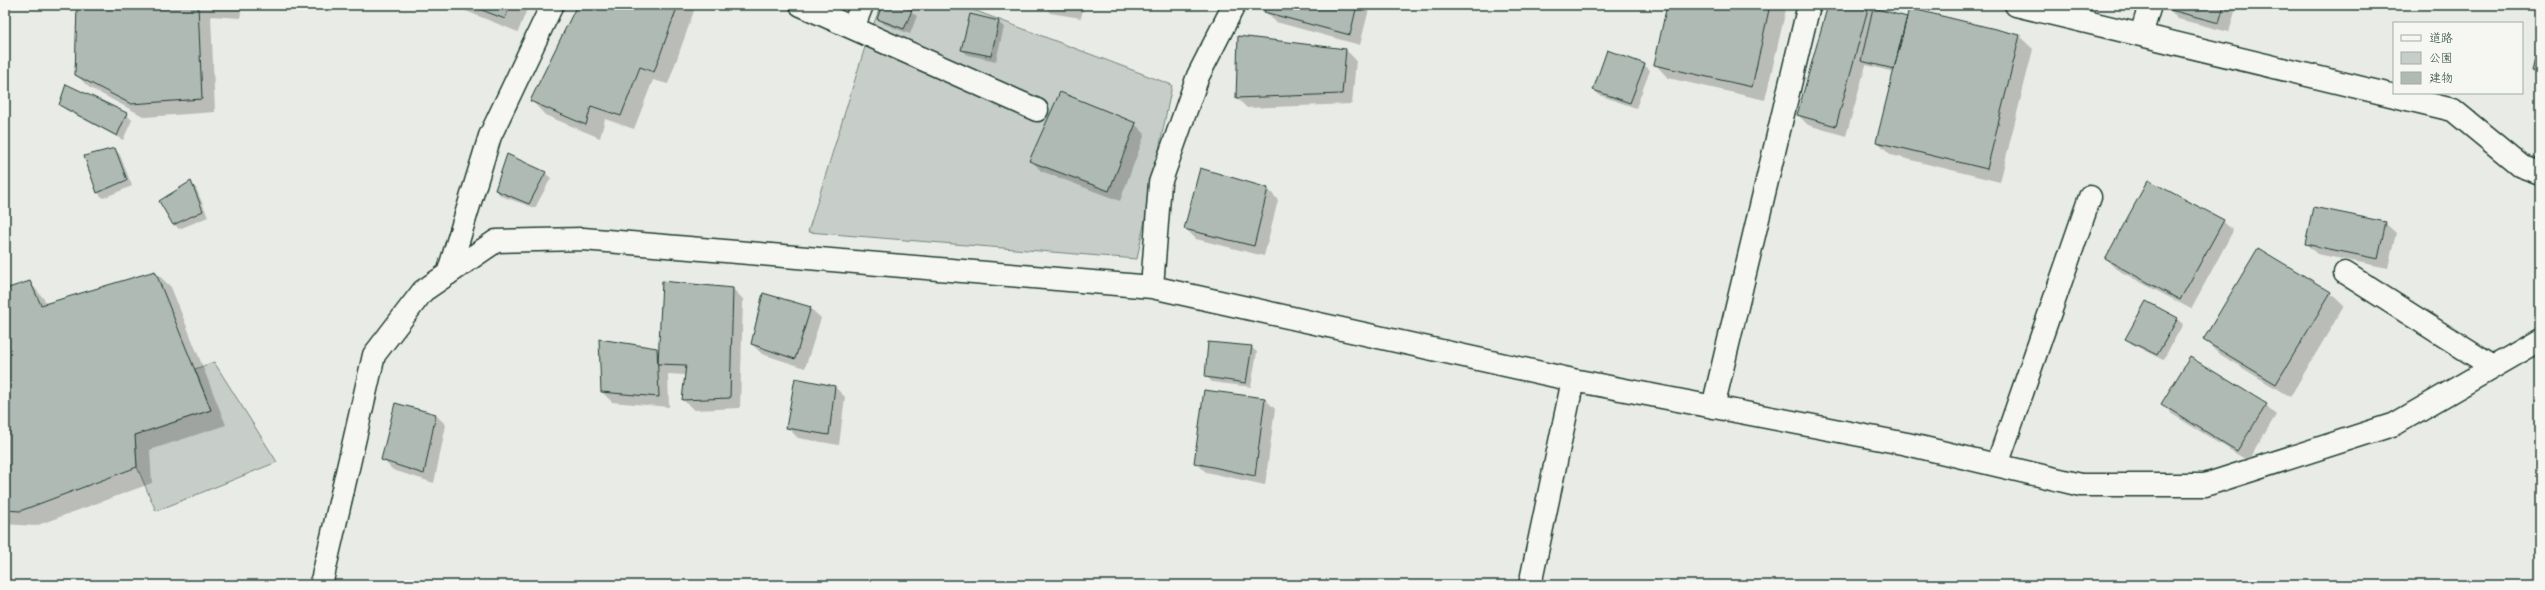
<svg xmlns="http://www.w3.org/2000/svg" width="2545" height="590" font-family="'Playpen Sans','Klee One',sans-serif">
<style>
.green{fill:#c7cec9;stroke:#73867e}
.shadow{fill:#0003}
.building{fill:#b0bab5;stroke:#1f3d34}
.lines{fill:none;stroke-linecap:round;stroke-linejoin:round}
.minor-casing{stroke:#1f3d34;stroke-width:25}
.minor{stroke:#f6f6f2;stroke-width:22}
</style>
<rect width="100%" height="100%" fill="#e9ebe7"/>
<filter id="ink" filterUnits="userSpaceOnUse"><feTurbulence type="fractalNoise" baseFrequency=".025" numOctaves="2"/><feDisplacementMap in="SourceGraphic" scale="8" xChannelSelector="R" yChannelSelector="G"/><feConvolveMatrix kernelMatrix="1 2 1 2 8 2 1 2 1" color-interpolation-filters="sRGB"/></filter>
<g filter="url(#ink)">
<path class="green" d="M 881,5 L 960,5 L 1172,85 L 1137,259 L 808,232 L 865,47 Z
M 214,362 L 277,462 L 156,511 L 137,467 L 135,435 L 211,410 L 195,369 Z"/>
<path class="shadow" d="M 78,5 L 240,5 L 241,18 L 211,16 L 215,112 L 145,117 L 90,88 L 76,75 Z
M 451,5 L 523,5 L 527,9 L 518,32 Z
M 578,5 L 688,5 L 694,11 L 668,84 L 653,80 L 634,129 L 605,119 L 600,138 L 545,115 L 532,101 Z
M 883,5 L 900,5 L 917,16 L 910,34 L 884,24 L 879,18 Z
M 1043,5 L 1084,5 L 1081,18 L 1050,13 Z
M 1267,5 L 1370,5 L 1360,45 L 1276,22 L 1265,12 Z
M 1668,5 L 1787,5 L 1765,100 L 1668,78 L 1655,64 Z
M 1829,5 L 1874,5 L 1880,11 L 1907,19 L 2019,36 L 2033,49 L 2000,182 L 1891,155 L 1877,141 L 1894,72 L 1866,65 L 1846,136 L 1808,125 L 1798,115 Z
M 2169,5 L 2237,5 L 2229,32 L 2178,19 L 2168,9 Z
M 998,22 L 1004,27 L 996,61 L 968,55 L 962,50 Z
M 2540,43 L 2540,78 L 2533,71 Z
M 1346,50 L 1356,60 L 1352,104 L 1247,108 L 1237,98 Z
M 1644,65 L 1650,70 L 1636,108 L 1599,95 L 1594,89 Z
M 60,105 L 126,114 L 132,120 L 123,140 L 66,110 Z
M 1135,124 L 1145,134 L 1120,201 L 1041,171 L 1031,160 Z
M 115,149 L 120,155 L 132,186 L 103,198 L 98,193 L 86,156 Z
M 545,173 L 551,178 L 535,208 L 501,196 L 496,190 Z
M 191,183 L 196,188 L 208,217 L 179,229 L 174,224 Z
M 1268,189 L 1278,200 L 1264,256 L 1196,239 L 1185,228 Z
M 2223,221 L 2233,231 L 2191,309 L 2116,269 L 2106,259 Z
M 2385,223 L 2396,233 L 2388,268 L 2317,254 L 2306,244 Z
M 2259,250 L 2330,293 L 2344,306 L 2290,397 L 2218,353 L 2204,340 Z
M 155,272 L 171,287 L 226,425 L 150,450 L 152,483 L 35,526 L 5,524 L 5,290 L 30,282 L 48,304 Z
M 733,289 L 743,299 L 740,408 L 694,410 L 683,400 L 686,375 L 668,374 L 669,407 L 612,402 L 602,392 L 656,349 L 659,353 Z
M 810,308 L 821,318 L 805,368 L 762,354 L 752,344 Z
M 2177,319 L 2183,324 L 2163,360 L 2132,344 L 2127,339 Z
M 1251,347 L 1257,352 L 1251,387 L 1212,382 L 1207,377 Z
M 796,380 L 835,387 L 845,397 L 839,445 L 798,438 L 787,427 Z
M 1265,399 L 1275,409 L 1265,485 L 1206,472 L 1195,462 Z
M 395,404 L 436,415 L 446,425 L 434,483 L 393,470 L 382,459 Z
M 2162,404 L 2266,405 L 2276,415 L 2248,461 L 2172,414 Z"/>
<path class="building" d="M 77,5 L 198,5 L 202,99 L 131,104 L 75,75 Z
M 469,5 L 510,5 L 505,19 Z
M 577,5 L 678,5 L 654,72 L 640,67 L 621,116 L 591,106 L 586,125 L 530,101 Z
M 882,5 L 902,5 L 912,10 L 904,29 L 877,19 Z
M 1053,5 L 1072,5 L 1071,8 Z
M 1266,5 L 1357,5 L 1350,35 L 1264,12 Z
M 1667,5 L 1770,5 L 1752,87 L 1654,65 Z
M 1828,5 L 1869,5 L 1836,126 L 1797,115 Z
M 2168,5 L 2224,5 L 2219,23 L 2167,9 Z
M 1873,8 L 1907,17 L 1894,69 L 1861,61 Z
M 1909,8 L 2020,35 L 1987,169 L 1876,142 Z
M 970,14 L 999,21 L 991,56 L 961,50 Z
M 1238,36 L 1346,49 L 1342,94 L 1236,98 Z
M 2540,39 L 2540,73 L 2532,71 Z
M 1607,50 L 1645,64 L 1630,103 L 1593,90 Z
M 66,84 L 127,113 L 117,136 L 59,105 Z
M 1060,92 L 1136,123 L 1109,191 L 1029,161 Z
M 115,148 L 127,180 L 97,193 L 84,156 Z
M 507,154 L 546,172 L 529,204 L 495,190 Z
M 1200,168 L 1268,188 L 1254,246 L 1184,229 Z
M 2148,180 L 2224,220 L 2180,300 L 2105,259 Z
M 191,181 L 203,211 L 173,225 L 159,201 Z
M 2313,207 L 2386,222 L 2378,259 L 2305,244 Z
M 2258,248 L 2331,292 L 2276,384 L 2203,340 Z
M 155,271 L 211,410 L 135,435 L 137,467 L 20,511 L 5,510 L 5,289 L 30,281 L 41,305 Z
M 662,281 L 733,288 L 730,398 L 682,400 L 686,365 L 658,364 Z
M 763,293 L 811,307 L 795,359 L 751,344 Z
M 2146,301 L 2178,318 L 2157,355 L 2125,339 Z
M 599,339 L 657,348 L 659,397 L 601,392 Z
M 1208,342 L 1252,346 L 1246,383 L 1205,377 Z
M 2190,357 L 2267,404 L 2237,451 L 2161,404 Z
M 795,378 L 835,386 L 829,435 L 786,428 Z
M 1204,390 L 1265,398 L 1255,476 L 1194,463 Z
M 395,403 L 436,414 L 424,474 L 381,460 Z"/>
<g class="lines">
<defs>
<path id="minor" d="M 801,5 L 1037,110
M 2016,5 L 2453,110 L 2521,166 L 2540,173
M 853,28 L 862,5
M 2141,35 L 2150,5
M 2345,273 L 2493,367
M 448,274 L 490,136 L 552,5
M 1152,287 L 1160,183 L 1198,76 L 1234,5
M 1713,407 L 1809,5
M 1997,465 L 2090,197
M 321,585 L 374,355 L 423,291 L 496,241 L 583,239 L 1152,287 L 1573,380 L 1907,444 L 2081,485 L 2205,485 L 2395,424 L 2540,340
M 1530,585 L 1573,380"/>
</defs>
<use href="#minor" class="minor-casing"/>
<use href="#minor" class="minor"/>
</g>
</g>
<rect width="2545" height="590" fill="none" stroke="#f6f6f2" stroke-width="20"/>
<rect x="10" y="10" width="2525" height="570" fill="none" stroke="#1f3d34" stroke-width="1.5" filter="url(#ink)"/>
<rect x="2393" y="22" width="130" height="72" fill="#f6f6f2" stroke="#a0aca6"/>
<rect x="2401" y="35" width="20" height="6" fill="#f6f6f2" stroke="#a0aca6"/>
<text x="2429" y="42" font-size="12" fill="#1f3d34">道路</text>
<rect x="2401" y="52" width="20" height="12" fill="#c7cec9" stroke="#a0aca6"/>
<text x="2429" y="62" font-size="12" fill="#1f3d34">公園</text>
<rect x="2401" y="72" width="20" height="12" fill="#b0bab5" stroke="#a0aca6"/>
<text x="2429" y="82" font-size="12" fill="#1f3d34">建物</text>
</svg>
